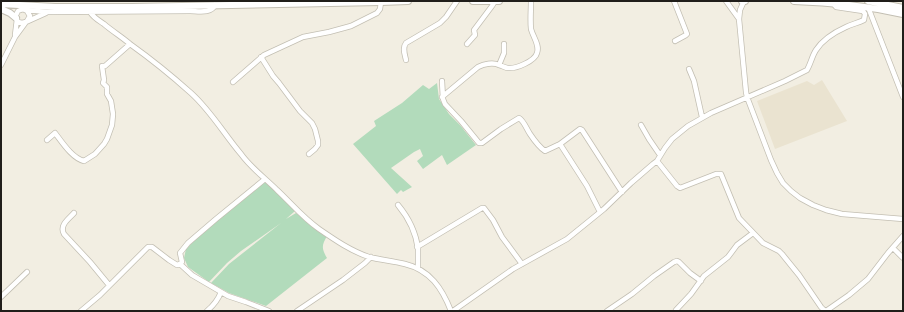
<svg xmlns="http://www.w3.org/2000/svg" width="904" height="312" font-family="'PT Sans',sans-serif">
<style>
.built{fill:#eae3d0}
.green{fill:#b2dbbb}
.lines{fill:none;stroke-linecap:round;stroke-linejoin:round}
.minor-casing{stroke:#c3bfb3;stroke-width:6}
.highway-casing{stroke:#c3bfb3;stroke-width:8}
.minor{stroke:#fff;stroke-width:4.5}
.highway{stroke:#fff;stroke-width:6}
</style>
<rect width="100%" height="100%" fill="#f2eee2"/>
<path class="built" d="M 822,80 L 847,121 L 775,149 L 757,101 L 807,81 L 814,85 Z"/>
<path class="green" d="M 437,83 L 439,99 L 449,114 L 460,125 L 476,145 L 447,165 L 442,155 L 423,169 L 417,161 L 423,156 L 420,149 L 414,152 L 391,168 L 412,187 L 403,192 L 401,190 L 397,194 L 353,144 L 376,126 L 374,121 L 402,103 L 423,85 L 429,89 Z
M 266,181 L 295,211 L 286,219 L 296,213 L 327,236 C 322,245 321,248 327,258 L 266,306 L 229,293 L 211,283 L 229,264 L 281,223 L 241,251 L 227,263 L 209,282 L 188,267 L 184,258 L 186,249 L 203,232 Z"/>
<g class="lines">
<defs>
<path id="minor" d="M 674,1 L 687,34 L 686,35 L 675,41
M 726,1 L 739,19
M 744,1 L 740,10 L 739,19 L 746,92 L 747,97 L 771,160 L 777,173 L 783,183 L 791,191 L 800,198 L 813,205 L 826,210 L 842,214 L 903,219
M 868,7 L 903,97
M 26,10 L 47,12 L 190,11 C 198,11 211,14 215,5
M 90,12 C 94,18 98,20 104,24 C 112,31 122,37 130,44 C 151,59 172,76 191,93 C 211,111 224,134 241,154 C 251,168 265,178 277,190 C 291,203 303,218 319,229 C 335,240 351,251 369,257 C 381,260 393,261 405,264 C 430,270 442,288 451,311
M 27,21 L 30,16 L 27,11 L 23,9 L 18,11 L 16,15 L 16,18 L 18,22 L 22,23 L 26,22 L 46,13
M 15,35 L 17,19
M 467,44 L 475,35 L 474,30 L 492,6 L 495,1
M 261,57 L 273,76 L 279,83 L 300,111 L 312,123 L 315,129 L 318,141 L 318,145 L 315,149 L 309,154
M 406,60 C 405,55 402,48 406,43 L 440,23 L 446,17 L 457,1
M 1,65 L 15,37 L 26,22
M 499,65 L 504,53 L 504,44
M 689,69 L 694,81 L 702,117
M 442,81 L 443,99 L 445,104 L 461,121 L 479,143 L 482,143 L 501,129 L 519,118 C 524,121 526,128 530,134 C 534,140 539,147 545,151 L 560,144 L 580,129 L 582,130 L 622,192
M 233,82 L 264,55 L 303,37 L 329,32 L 351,26 L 377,13 L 380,9 L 381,2
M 442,97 L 478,67 C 484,64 493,62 499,65 C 503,66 505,68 508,68 C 516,69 535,61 537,53 C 540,45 533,37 531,29 C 530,20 531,10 531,1
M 641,125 L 649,139 L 660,155
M 47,140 L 55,133 C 62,142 72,158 84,161 L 95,154 L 104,144 L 107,139 L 112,125 L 113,114 L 111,101 L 107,94 L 107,87 L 103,83 L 104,80 L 102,66 L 105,66 L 130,44
M 560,144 L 587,186 L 600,212
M 657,161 L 677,186 L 680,188 L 716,174 L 721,174 L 739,218 L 763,243 L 779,251 L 782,254 L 799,275 L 821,307 L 825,311
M 398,205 C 408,217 416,233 418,249 C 418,255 418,261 418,268
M 74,213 C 69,219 59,225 64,234 L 90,262 L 109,285
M 417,247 L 482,208 L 484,208 L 493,220 L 502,237 L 522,264
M 893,248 L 903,258
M 180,264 L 192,275 L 228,296 L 246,302 L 269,311
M 1,297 L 27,272
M 676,310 L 691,294 L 704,276 L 728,257 L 737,245 L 753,233
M 81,311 L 100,295 L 148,247 L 152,247 L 169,260 L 177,265 L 180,264 L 182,262 L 180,253 L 188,243 L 216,219 L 265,179
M 207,311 C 214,305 218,300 221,292
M 297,311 L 343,280 L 365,263 L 371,257
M 453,311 L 513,269 L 567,239 L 604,209 L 631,183 L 653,164 L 657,161 L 665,148 L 672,139 L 688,126 L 711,113 L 785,81 L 807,70 C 811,63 812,56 816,50 C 823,39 835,32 846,27 C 852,24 858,23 864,20 L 865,14 L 863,11 L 836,7 L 833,3
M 607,311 L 632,294 L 654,276 L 674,262 L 677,261 L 679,262 L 690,273 L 701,281
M 826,311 L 849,295 L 868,279 L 888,253 L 903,236"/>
<path id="highway" d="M 473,1 L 499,1
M 742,1 L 745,1
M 794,1 C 831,2 867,6 903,14
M 868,1 L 903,8
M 1,4 L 55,7 L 132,7 L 381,2 L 408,1
M 1,9 L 10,13 L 16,18"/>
</defs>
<use href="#minor" class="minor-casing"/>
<use href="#highway" class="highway-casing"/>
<use href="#minor" class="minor"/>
<use href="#highway" class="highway"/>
</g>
<rect width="904" height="312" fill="none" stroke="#201e1a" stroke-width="4"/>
</svg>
